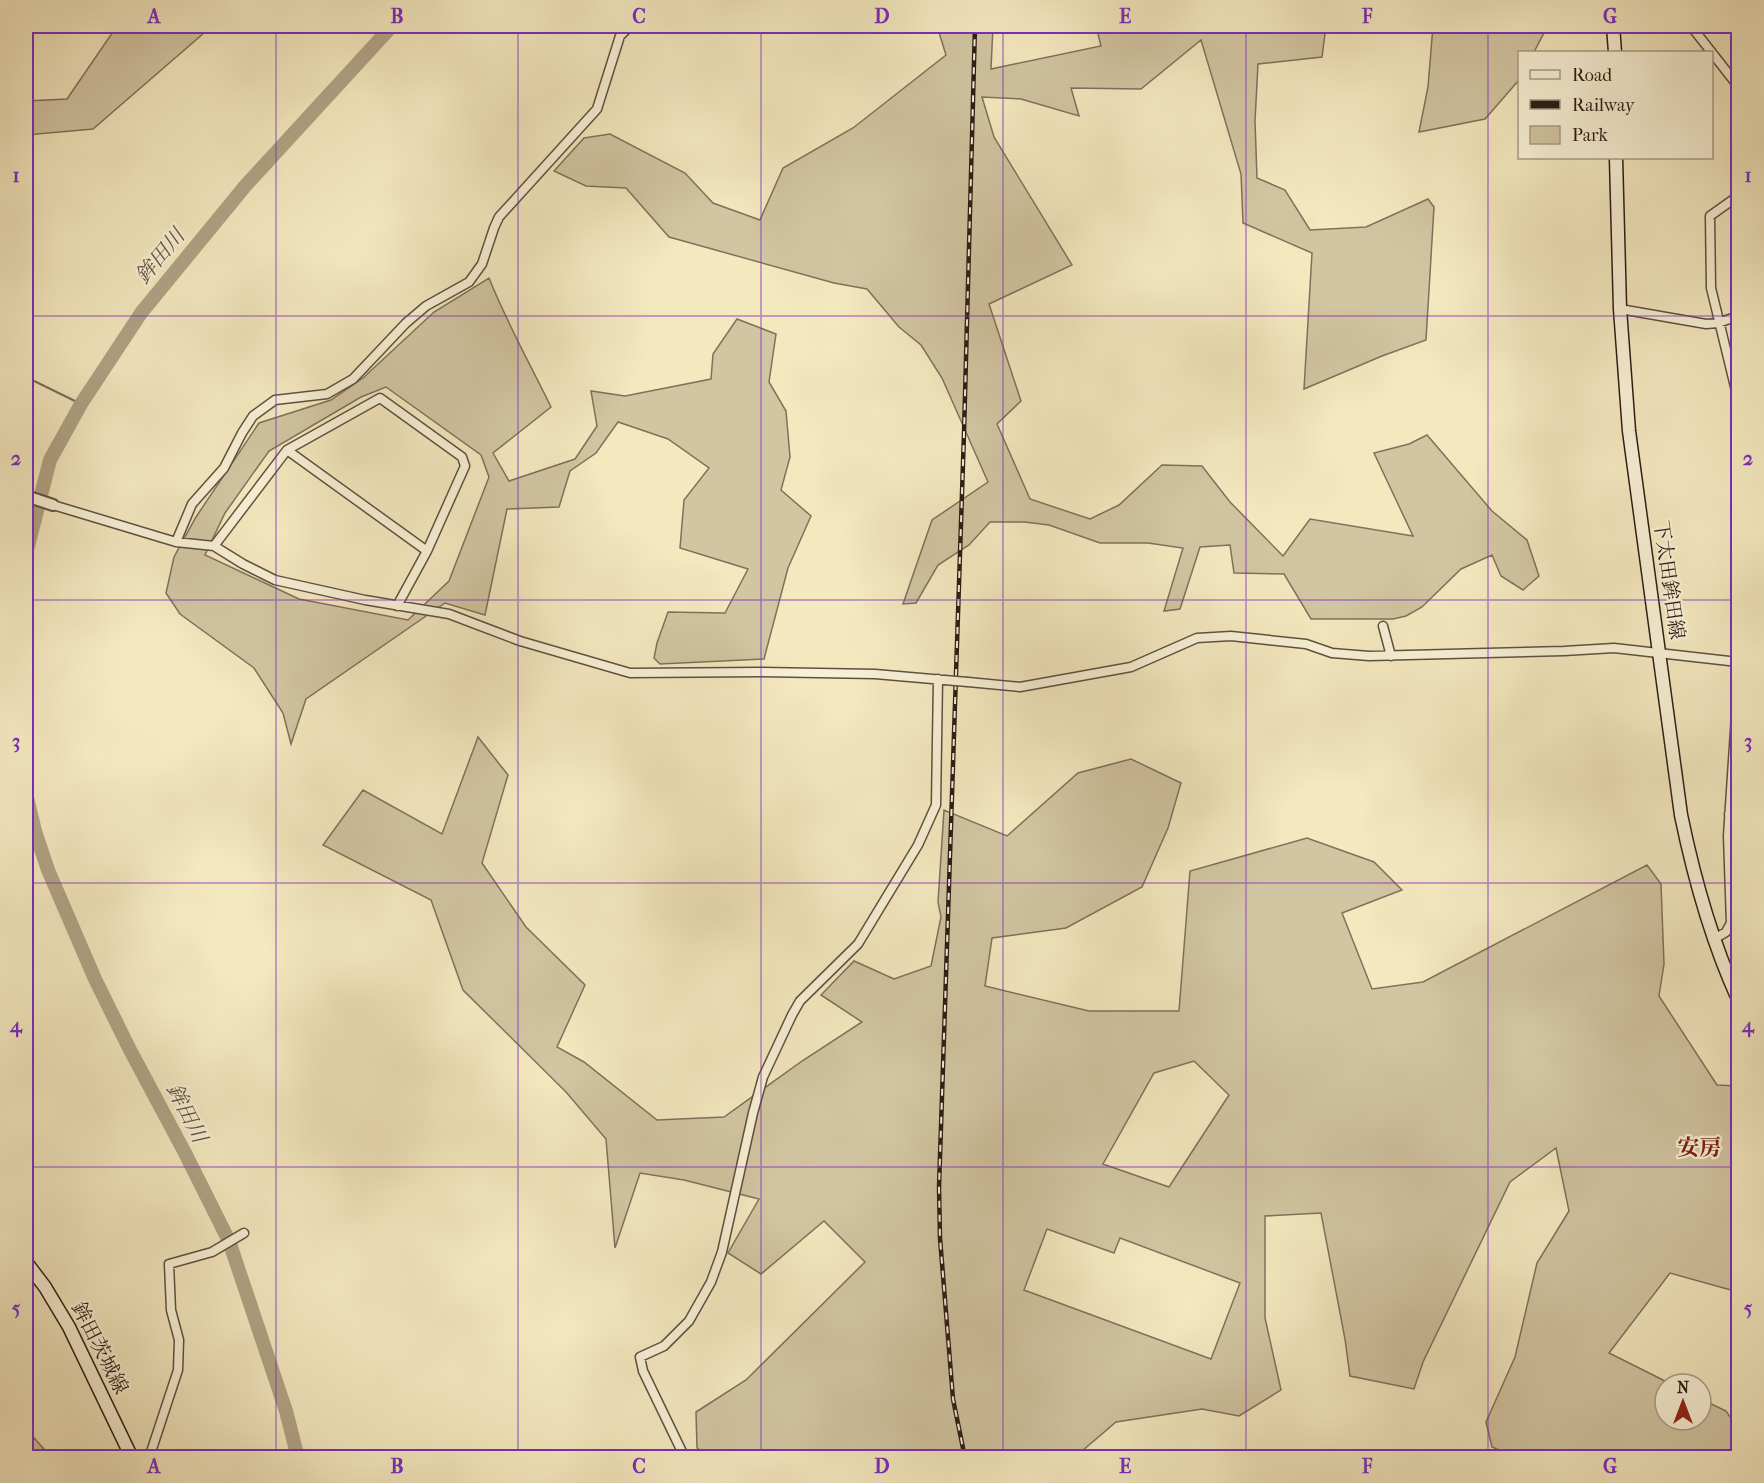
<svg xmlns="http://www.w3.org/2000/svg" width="1764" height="1483" font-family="'IM FELL French Canon','Noto Serif JP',serif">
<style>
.green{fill:#d2c5a2;stroke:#7f715c;stroke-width:1.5;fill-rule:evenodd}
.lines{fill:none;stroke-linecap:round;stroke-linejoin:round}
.stream{stroke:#7b6d58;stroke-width:2}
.river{stroke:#b0a385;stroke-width:14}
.minor-casing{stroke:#5e5040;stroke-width:11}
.tertiary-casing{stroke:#5e5040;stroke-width:14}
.secondary-casing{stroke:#2c1d15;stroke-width:15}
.minor{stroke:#f8f0d5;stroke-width:8}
.tertiary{stroke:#f8f0d5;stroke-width:10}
.secondary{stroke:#f8f0d5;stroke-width:12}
.rail-casing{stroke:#2c1d15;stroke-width:4.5}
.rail{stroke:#f8f0d5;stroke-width:2;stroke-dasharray:7;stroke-linecap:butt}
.minor-bridge-casing{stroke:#5e5040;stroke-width:11;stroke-linecap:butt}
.minor-bridge{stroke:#f8f0d5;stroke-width:8}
.grid{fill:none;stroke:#7b2cbf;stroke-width:1.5;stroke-opacity:0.55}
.labels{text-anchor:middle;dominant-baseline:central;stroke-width:4.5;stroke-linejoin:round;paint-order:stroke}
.street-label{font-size:20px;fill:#2c1d15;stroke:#f8f0d5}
.water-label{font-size:21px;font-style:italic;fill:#615342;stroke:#f8f0d5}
.quarter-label{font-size:22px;font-weight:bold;fill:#7a1f14;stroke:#f8f0d5}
.neatline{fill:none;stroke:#7b2cbf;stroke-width:2}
.grid-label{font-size:20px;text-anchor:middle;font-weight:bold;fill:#7b2cbf}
</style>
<rect width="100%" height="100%" fill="#f4e8bf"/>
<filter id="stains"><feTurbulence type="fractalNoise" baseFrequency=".00333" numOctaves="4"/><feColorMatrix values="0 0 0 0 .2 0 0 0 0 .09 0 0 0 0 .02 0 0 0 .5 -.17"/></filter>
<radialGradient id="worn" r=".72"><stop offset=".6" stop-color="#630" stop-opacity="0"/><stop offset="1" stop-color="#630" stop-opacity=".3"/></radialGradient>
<path class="green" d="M 117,26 L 212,26 L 93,129 L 26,135 L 26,101 L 67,99 Z
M 937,26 L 993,26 L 991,69 L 1101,46 L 1096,26 L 1326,26 L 1322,57 L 1258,64 L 1255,121 L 1257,178 L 1285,190 L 1310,230 L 1366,227 L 1428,199 L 1434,207 L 1426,340 L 1382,356 L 1304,389 L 1312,253 L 1243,223 L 1241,174 L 1201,40 L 1141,89 L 1071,88 L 1079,116 L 1021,99 L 982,97 L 994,137 L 1072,265 L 989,304 L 1021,401 L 997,424 L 1030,499 L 1090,519 L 1119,505 L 1162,465 L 1202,466 L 1230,502 L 1283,556 L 1310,519 L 1413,536 L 1374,453 L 1409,444 L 1427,435 L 1492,511 L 1527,540 L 1539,576 L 1523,590 L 1501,576 L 1492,555 L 1461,569 L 1422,607 L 1406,616 L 1393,619 L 1311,619 L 1284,574 L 1234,573 L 1230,545 L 1200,547 L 1180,609 L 1164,611 L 1183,548 L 1148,543 L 1100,543 L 1049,525 L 1025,522 L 990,522 L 969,545 L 938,565 L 916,603 L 903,604 L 932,520 L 988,482 L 942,378 L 921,345 L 899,327 L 867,289 L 834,283 L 669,237 L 626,188 L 586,186 L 554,171 L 584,138 L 610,134 L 685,173 L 713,203 L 760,220 L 783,168 L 853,128 L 946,55 Z
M 1433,26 L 1551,26 L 1545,31 L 1534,52 L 1520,52 L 1519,80 L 1485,119 L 1419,132 L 1428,87 Z
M 489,278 C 507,323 530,364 551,407 L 493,453 L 509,481 L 575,459 L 597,426 L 591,391 L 625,396 L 711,379 L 713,354 L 737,319 L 776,334 L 769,382 L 786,411 L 790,457 L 781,490 L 811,516 L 788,568 L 764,659 L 660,664 L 654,658 L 657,643 L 668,612 L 725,613 L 748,569 L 680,548 L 684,500 L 709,468 L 668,439 L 618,422 L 596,453 L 570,471 L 559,507 L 507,509 L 485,615 L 445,603 L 306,699 L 291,744 L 283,713 L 254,668 L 180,614 L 166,593 L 174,557 L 196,517 L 259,423 L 331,400 L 363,378 L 434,312 ZM 386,387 L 481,455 L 489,477 L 449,581 L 408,620 L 299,599 L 205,555 L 225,513 L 269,451 L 361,397 Z
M 478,737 L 508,775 L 482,863 L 526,927 L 585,985 L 557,1047 L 584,1062 L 657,1120 L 724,1117 L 802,1061 L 862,1022 L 821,995 L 854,961 L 894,979 L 931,966 L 941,917 L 938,902 L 944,810 L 1007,836 L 1078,773 L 1131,759 L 1181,783 L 1168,828 L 1142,887 L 1066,928 L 992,938 L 985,986 L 1089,1011 L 1179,1011 L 1190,871 L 1307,838 L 1374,862 L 1402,890 L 1342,913 L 1372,989 L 1423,982 L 1647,865 L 1661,884 L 1664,964 L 1659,996 L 1717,1085 L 1738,1086 L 1738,1123 L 1735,1126 L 1732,1180 L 1738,1196 L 1738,1292 L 1670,1273 L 1609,1353 L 1671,1384 L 1665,1384 L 1665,1420 L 1701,1420 L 1701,1399 L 1726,1411 L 1738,1428 L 1738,1457 L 1693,1457 L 1678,1450 L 1670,1458 L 1518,1458 L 1492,1447 L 1486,1422 L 1515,1357 L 1537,1263 L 1569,1211 L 1556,1148 L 1510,1182 L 1423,1362 L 1414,1389 L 1350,1376 L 1345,1339 L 1321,1213 L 1265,1216 L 1265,1318 L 1281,1390 L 1239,1416 L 1202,1409 L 1116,1422 L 1075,1457 L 708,1457 L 697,1448 L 696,1412 L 746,1380 L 865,1262 L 824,1221 L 761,1274 L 728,1253 L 759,1199 L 684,1180 L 640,1173 L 615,1248 L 606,1139 L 566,1092 L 463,990 L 431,900 L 323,845 L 363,790 L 442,834 ZM 1194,1061 L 1229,1095 L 1169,1187 L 1103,1164 L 1154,1073 ZM 1047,1229 L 1114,1253 L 1120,1238 L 1240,1283 L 1211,1359 L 1024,1290 Z
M 26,1416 L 28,1431 L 51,1457 L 26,1457 Z"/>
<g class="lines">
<path class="stream" d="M 26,377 L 81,404"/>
<path class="river" d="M 26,554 L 50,460 L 81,404 L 141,313 L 246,185 L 392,26
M 26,793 L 35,831 L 48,870 L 95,979 L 129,1048 L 185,1153 L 229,1241 L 286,1411 L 298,1458"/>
<defs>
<path id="minor" d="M 1691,26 L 1738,86
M 1738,196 L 1710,216 L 1711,288 L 1738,399
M 1620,309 L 1706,324 L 1718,323 L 1738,316
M 287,450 L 427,551
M 53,505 L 176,542 L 214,546 L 243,564 L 275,580 L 365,600 L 449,614 L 520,641 L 630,673 L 761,672 L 875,674 L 944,680
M 176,542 L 192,504 L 224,468 L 242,433 L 253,416 L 275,400 L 327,394 L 353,379 L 406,323 L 426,306 L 469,282 L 482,264 L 494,228 L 499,217 L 597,109 L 620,36 L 630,26
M 214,546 L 287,450 L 380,398 L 462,457 L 465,466 L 427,551 L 397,606
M 1383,626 L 1391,656
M 968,682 L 1020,687 L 1131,667 L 1197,638 L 1231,636 L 1306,644 L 1332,653 L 1369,656 L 1564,651 L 1614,648 L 1738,662
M 1729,814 L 1738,815
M 1714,939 L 1726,932 L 1731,923 L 1728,836 L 1738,685
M 149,1458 L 178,1370 L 179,1340 L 171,1310 L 169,1264 L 212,1252 L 244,1233
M 685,1458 L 643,1371 L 640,1357 L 664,1346 L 689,1321 L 711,1282 L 722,1252 L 753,1113 L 763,1077 L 792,1015 L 800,1001 L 858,944 L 918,845 L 936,805 L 938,679"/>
<path id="tertiary" d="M 26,496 L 53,505"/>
<path id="secondary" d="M 1613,26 L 1615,52
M 1616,158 L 1620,309 L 1629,431 L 1681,815 C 1694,878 1711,940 1738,999
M 26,1262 L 45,1287 L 69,1327 L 132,1458"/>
</defs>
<use href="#minor" class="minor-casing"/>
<use href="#tertiary" class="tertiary-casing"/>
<use href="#secondary" class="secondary-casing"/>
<use href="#minor" class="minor"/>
<use href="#tertiary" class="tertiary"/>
<use href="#secondary" class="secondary"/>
<defs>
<path id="rail" d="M 965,1458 L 953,1399 L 940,1238 L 939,1187 L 964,433 L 975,26"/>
</defs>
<use href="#rail" class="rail-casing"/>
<use href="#rail" class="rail"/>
<defs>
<path id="minor-bridge" d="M 944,680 L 968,682"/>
</defs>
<use href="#minor-bridge" class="minor-bridge-casing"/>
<use href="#minor-bridge" class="minor-bridge"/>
</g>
<path class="grid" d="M 276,26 L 276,1458M 518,26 L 518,1458M 761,26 L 761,1458M 1003,26 L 1003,1458M 1246,26 L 1246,1458M 1488,26 L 1488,1458M 26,316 L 1738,316M 26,600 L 1738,600M 26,883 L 1738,883M 26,1167 L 1738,1167"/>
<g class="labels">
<g class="street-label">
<text transform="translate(1669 580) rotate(82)">下太田鉾田線</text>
<text transform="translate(100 1348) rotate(63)">鉾田茨城線</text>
</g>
<g class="water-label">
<text transform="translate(160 256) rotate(-50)">鉾田川</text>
<text transform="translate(187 1113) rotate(63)">鉾田川</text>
</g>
<g class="quarter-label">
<text x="1699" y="1148">安房</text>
</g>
</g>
<rect width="1764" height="1483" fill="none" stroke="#f4e8bf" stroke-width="66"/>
<rect x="1518" y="51" width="195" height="108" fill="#f8f0d5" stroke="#a69c88" stroke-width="1.5"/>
<rect x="1530" y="70" width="30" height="9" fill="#f8f0d5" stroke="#a69c88" stroke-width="1.5"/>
<text x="1572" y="81" font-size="18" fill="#2c1d15">Road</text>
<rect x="1530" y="100" width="30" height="9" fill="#2c1d15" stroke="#a69c88" stroke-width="1.5"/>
<text x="1572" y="111" font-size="18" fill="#2c1d15">Railway</text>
<rect x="1530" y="126" width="30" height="18" fill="#d2c5a2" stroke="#a69c88" stroke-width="1.5"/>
<text x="1572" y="141" font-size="18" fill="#2c1d15">Park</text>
<g transform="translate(1683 1402)"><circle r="28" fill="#f8f0d5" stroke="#a69c88" stroke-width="1.5"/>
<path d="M0-4.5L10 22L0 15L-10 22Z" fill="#8f2418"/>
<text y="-9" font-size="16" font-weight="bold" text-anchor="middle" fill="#2c1d15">N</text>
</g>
<rect x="33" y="33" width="1698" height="1417" class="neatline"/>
<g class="grid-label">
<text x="154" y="23">A</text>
<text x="397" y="23">B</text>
<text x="639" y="23">C</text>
<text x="882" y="23">D</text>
<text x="1125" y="23">E</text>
<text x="1367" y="23">F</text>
<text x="1610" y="23">G</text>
<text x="16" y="182">1</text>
<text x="1748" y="182">1</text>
<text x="16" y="465">2</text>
<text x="1748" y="465">2</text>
<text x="16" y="748">3</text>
<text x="1748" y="748">3</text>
<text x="16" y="1032">4</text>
<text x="1748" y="1032">4</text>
<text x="16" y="1315">5</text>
<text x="1748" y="1315">5</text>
<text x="154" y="1473">A</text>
<text x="397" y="1473">B</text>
<text x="639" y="1473">C</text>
<text x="882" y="1473">D</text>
<text x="1125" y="1473">E</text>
<text x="1367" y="1473">F</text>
<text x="1610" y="1473">G</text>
</g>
<rect width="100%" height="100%" filter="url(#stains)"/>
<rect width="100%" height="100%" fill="url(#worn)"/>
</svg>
